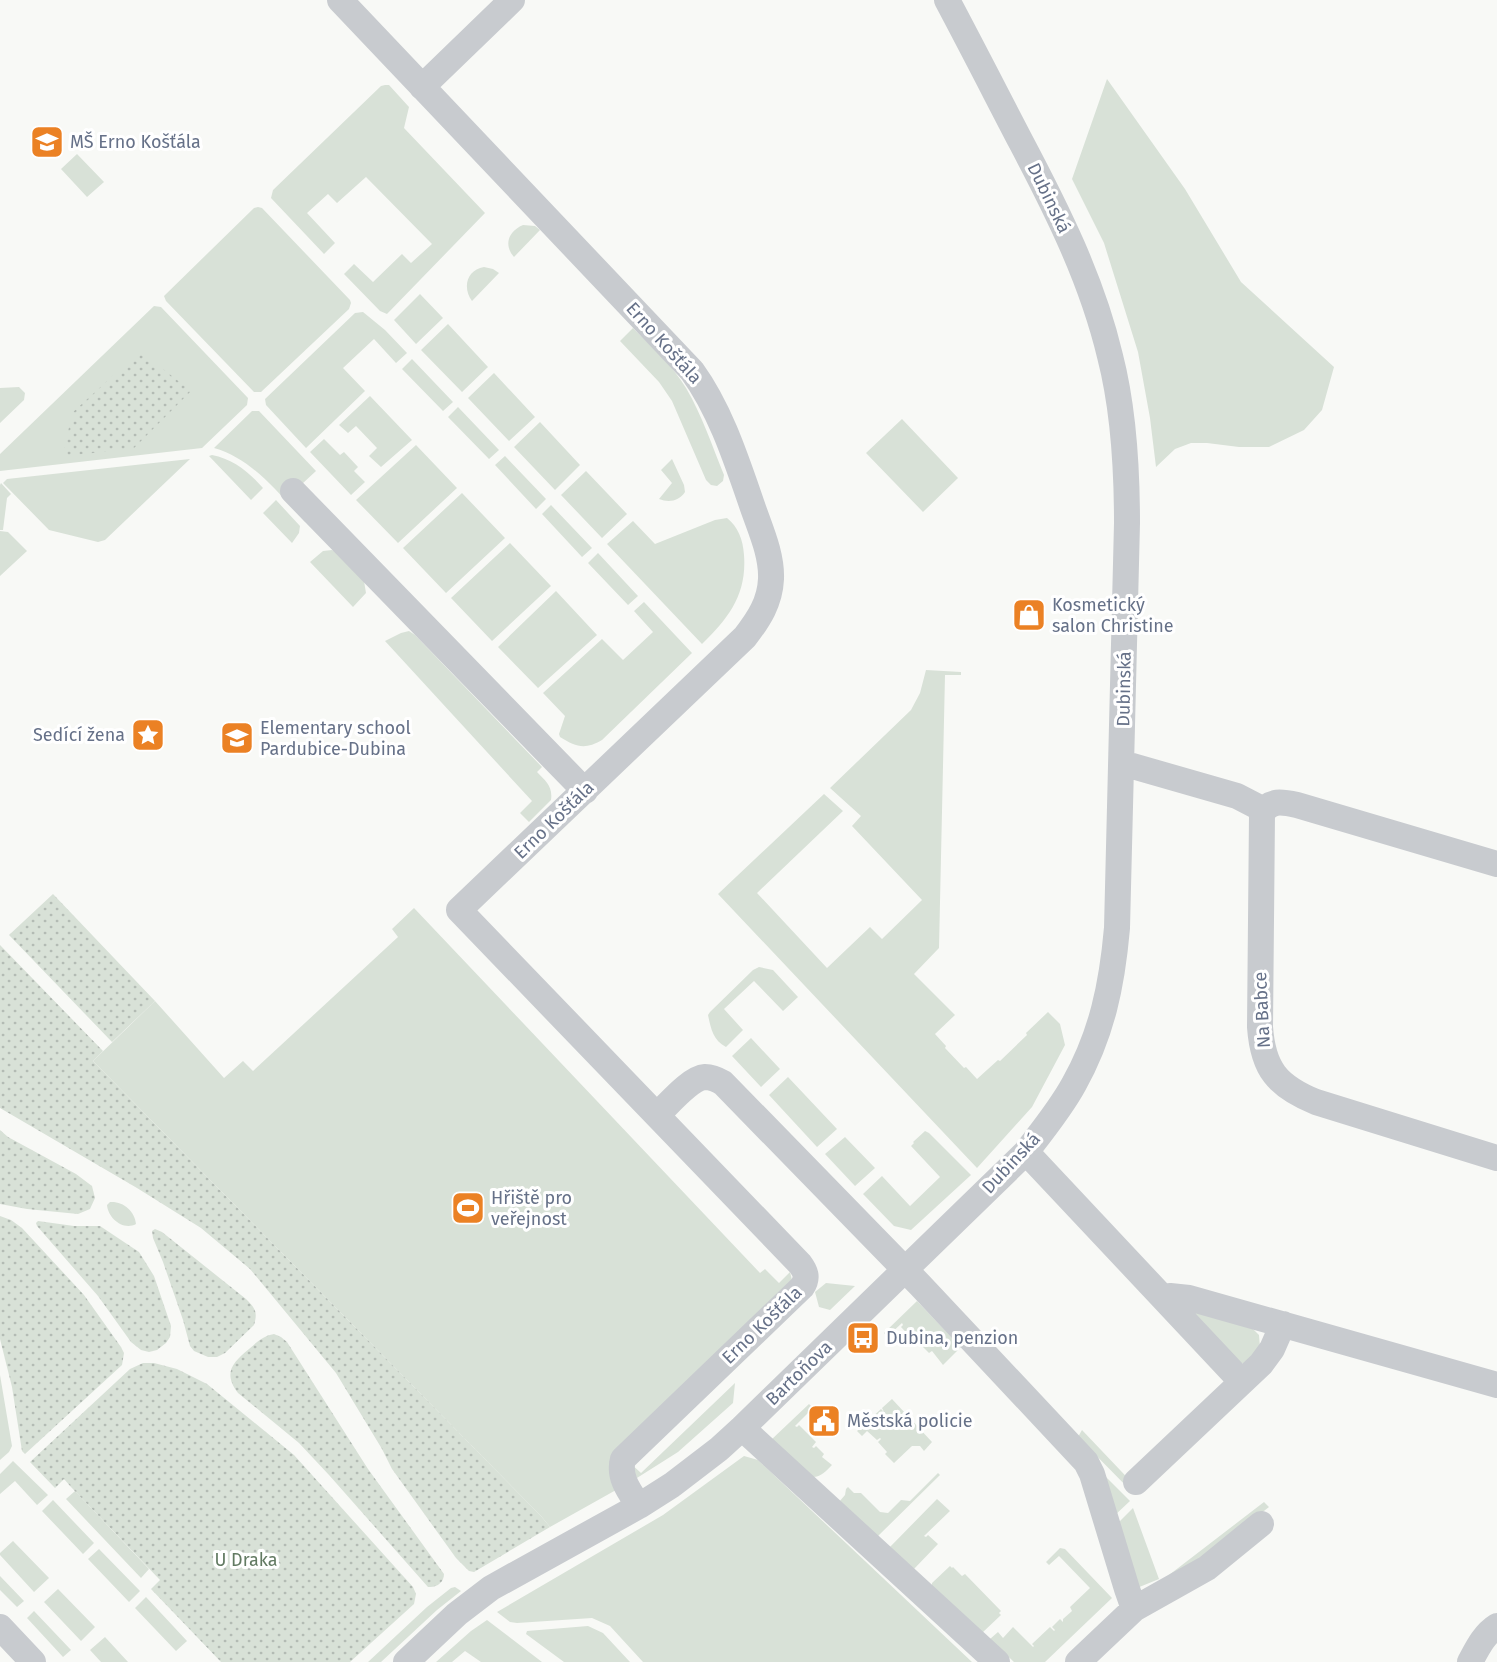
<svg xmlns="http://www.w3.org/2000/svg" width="1497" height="1662" font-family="'Fira Sans',sans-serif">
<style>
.green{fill:#d8e1d7}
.park{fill:url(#park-dots)}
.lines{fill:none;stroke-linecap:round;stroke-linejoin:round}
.minor{stroke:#c8cbcf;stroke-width:26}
.labels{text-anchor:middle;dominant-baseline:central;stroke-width:6;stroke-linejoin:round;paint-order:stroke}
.poi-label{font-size:18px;fill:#667188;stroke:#fff;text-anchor:start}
.street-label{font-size:18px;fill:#667188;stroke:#fff}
.park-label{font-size:18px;fill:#627a62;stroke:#fff}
</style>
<defs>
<pattern id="park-dots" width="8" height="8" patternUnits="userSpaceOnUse" patternTransform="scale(1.5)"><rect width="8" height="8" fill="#d8e1d7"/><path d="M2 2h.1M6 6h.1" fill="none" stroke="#b3bbb4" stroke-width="1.8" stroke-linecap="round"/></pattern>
</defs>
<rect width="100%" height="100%" fill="#f8f9f6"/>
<path class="green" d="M 1107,79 L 1185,189 L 1241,282 L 1334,367 L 1322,410 L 1304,430 L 1269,447 L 1239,447 L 1207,443 L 1191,443 L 1175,449 L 1156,467 L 1150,418 L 1138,352 L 1104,243 L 1072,179 Z
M 385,85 L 389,85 L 409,107 L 404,128 L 485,213 L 387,314 L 380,311 L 344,274 L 354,264 L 373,282 L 402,254 L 411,263 L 432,244 L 366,177 L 337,203 L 328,194 L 307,213 L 335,243 L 324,254 L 271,198 L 273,190 L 381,86 Z
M 77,154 L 104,182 L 87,197 L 61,169 Z
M 258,207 L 262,208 L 350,300 L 351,303 L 349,309 L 261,392 L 254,392 L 166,301 L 164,296 L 254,208 Z
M 523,225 L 535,226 L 540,230 L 514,257 C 503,244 509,231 523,225 Z
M 484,267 L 493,269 L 499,273 L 472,301 C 462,287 467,270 484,267 Z
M 420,294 L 443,318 L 416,344 L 394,320 Z
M 154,306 L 161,307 L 248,398 L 247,405 L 202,448 L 0,471 L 0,454 Z
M 363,312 L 385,330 L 407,353 L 396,363 L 374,339 L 343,368 L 365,391 L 306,448 L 266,405 L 265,399 L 355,313 Z
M 448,324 L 488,367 L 462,392 L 421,350 Z
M 633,328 C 652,347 673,366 686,388 C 702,415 712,446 724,475 L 723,481 L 717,486 L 711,485 L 706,480 L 672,401 L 659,382 L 620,341 Z
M 412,359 L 453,402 L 443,411 L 402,369 Z
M 494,373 L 535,417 L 509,441 L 468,398 Z
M 19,387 L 25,393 L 24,400 L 0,423 L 0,388 Z
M 370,396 L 412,440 L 381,467 L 369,456 L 377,448 L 356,426 L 348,433 L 339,425 Z
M 458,407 L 499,450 L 489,459 L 448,417 Z
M 252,411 L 259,411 L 316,471 L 302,484 L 302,516 L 306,523 C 279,494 253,459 214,448 Z
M 902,419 L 958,478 L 923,512 L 866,453 Z
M 540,422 L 580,465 L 555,490 L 514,447 Z
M 324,439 L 340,455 L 344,452 L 358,467 L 354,471 L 365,482 L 351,495 L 310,452 Z
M 416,445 L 457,488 L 398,543 L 356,500 Z
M 212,455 C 233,459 249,472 263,488 L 251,500 L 209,456 Z
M 505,456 L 546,499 L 536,509 L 495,465 Z
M 190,459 L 105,540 L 98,542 L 49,530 L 3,483 L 7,479 Z
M 672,459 L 684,485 L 685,492 C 679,501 669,503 659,499 L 672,483 L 661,470 Z
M 586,471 L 627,514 L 602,538 L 561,495 Z
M 1,483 L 11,494 L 7,498 L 3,530 L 0,530 L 0,485 Z
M 462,493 L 505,538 L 446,593 L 403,548 Z
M 276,500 L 300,526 L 299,533 L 292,543 L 263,513 Z
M 551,505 L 592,548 L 582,557 L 542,514 Z
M 727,518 C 738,527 743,539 744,555 C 747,594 729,618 702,644 L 607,544 L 633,521 L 655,544 L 715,520 Z
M 0,531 L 8,532 L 27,551 L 0,576 Z
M 510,543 L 551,586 L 492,641 L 451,598 Z
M 332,550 L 336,552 L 364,581 L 366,593 L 353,607 L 310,562 L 323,551 Z
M 598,553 L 638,596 L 628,605 L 588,563 Z
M 556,591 L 597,635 L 538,688 L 498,647 Z
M 644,602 L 692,653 L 602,740 C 585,750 576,747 560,737 L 559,734 L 565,716 L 543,693 L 602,639 L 623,660 L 653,632 L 634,611 Z
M 409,631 L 415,635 L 542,767 L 537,772 C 546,781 553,787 551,800 L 529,822 L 520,813 L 532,801 L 385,641 L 401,633 Z
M 926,670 L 961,672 L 961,675 L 945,675 L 939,948 L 914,974 L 955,1015 L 935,1034 L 946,1046 L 945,1048 L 964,1068 L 966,1067 L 977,1079 L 998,1060 L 1000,1061 L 1027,1035 L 1026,1033 L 1048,1012 L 1060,1024 L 1065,1045 L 1032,1107 L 977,1168 L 718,894 L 824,794 L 843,811 L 757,893 L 827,968 L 870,927 L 882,939 L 922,900 L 852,826 L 861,816 L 830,788 L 911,710 L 920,693 Z
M 414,908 L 760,1273 L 765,1269 L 779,1283 L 790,1272 L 792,1280 L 618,1453 L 616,1490 L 550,1527 L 541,1516 L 93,1061 L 155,1001 L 224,1078 L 243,1061 L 253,1071 L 398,937 L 392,929 Z
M 759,967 L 773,970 L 798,997 L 783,1011 L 754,981 L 724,1009 L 743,1030 L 726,1047 C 713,1040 711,1029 708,1015 L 710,1012 L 753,970 Z
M 751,1038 L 780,1069 L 761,1087 L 732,1056 Z
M 788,1077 L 837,1129 L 817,1147 L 769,1095 Z
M 925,1131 L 929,1133 L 971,1175 L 911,1230 L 894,1226 L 863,1194 L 882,1176 L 910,1206 L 940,1177 L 911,1146 L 914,1143 L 913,1142 Z
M 845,1137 L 875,1168 L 855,1186 L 825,1154 Z
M 110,1202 C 123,1201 135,1211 136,1224 C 123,1231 108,1218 107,1205 Z
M 826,1283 L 855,1286 L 830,1310 L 819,1307 L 815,1292 Z
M 917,1301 L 961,1347 L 943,1365 L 932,1351 L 929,1353 L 921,1345 L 924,1343 L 923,1341 L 918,1345 L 901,1327 L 903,1325 L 902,1323 L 887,1337 L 884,1333 Z
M 1186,1309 L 1251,1327 L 1259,1335 L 1260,1347 L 1246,1363 L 1240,1363 Z
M 0,1375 L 12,1446 L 9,1452 L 0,1460 Z
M 735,1383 L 733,1403 L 678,1452 L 629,1483 L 629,1462 L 641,1473 Z
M 892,1399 L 932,1442 L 924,1451 L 920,1446 L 912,1446 L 894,1463 L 885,1454 L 887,1452 L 878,1442 L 881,1439 L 880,1438 L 877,1440 L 867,1431 L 862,1436 L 857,1431 L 881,1409 L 884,1412 L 882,1408 Z
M 809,1404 L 813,1408 L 795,1426 L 797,1427 L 799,1425 L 816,1442 L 812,1447 L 814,1448 L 816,1446 L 824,1454 L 822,1457 L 832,1465 C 826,1471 821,1477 813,1477 L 771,1440 Z
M 1082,1430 L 1140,1491 L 1135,1495 L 1078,1437 Z
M 744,1456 L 758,1460 L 972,1662 L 643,1662 L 610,1626 L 592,1618 L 517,1623 L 510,1622 L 497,1612 L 663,1515 Z
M 13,1461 L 48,1495 L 37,1505 L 15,1481 L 0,1494 L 0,1474 Z
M 1098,1469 L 1130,1501 L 1114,1516 Z
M 938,1473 L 940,1475 L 877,1537 L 839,1502 L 845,1495 L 846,1489 L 848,1487 L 854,1493 L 861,1493 L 880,1512 L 888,1513 L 901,1500 L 910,1501 Z
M 75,1491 L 149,1569 L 141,1578 L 66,1499 Z
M 937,1499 L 950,1511 L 924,1536 L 926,1537 L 928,1535 L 938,1544 L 913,1570 L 889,1548 Z
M 53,1500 L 94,1543 L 83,1554 L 42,1511 Z
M 1264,1502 L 1269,1507 L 1194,1566 L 1169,1575 Z
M 1133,1508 L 1159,1579 L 1137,1588 L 1117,1524 Z
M 13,1541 L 49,1578 L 34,1592 L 0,1555 L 0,1553 Z
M 1060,1548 L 1065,1549 L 1112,1598 L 1045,1662 L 1014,1662 L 990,1639 L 998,1632 L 1003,1638 L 1013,1627 L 1033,1647 L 1034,1646 L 1032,1644 L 1050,1627 L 1054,1631 L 1055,1630 L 1052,1627 L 1060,1619 L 1063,1622 L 1063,1619 L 1072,1611 L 1070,1607 L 1090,1588 L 1059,1556 L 1049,1565 L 1046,1562 Z
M 99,1549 L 140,1591 L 129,1602 L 88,1559 Z
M 950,1566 L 952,1568 L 953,1567 L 962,1576 L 965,1574 L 1001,1611 L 999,1613 L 1001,1615 L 982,1633 L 932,1587 L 932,1583 Z
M 0,1576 L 24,1601 L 17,1607 L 0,1590 Z
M 455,1587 L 461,1591 L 437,1610 L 381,1662 L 368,1662 L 427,1607 L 451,1588 Z
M 58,1589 L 95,1627 L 81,1641 L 44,1602 Z
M 146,1597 L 187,1641 L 176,1651 L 135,1608 Z
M 34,1611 L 71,1650 L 63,1657 L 27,1618 Z
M 487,1620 L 542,1662 L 481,1662 L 465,1651 L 452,1662 L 436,1662 L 471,1631 Z
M 588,1626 L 603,1633 L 630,1662 L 564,1662 L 526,1634 L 527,1631 Z
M 105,1637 L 128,1662 L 101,1662 L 90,1650 Z"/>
<path class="park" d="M 140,351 L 191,391 L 133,449 L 63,456 L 72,413 Z
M 53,894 L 155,1001 L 112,1042 L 9,935 Z
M 0,945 L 103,1051 L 93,1061 L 541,1516 L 550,1527 L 474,1572 L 469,1571 L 456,1558 L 392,1469 L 382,1449 L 336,1373 L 250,1269 L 201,1228 L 137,1188 L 0,1108 Z
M 0,1130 L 8,1137 L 76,1174 L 92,1186 L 95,1198 L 90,1209 L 78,1214 L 27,1209 L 0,1204 Z
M 0,1216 L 11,1220 L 22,1228 L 84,1295 L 121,1347 L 124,1353 L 122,1365 L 25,1454 L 22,1451 L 12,1387 L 0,1339 Z
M 38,1221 L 74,1226 L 100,1226 L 139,1252 L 154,1276 L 171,1326 L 170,1337 L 166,1343 L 157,1350 L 149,1352 L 141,1350 L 131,1342 L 98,1296 L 37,1226 L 36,1223 Z
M 155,1229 L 162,1232 L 246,1299 C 255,1308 258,1312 254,1325 L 225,1353 L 217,1357 L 208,1357 L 194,1351 L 190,1346 L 183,1320 L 163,1262 L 153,1238 L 152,1231 Z
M 274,1334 L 281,1337 L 287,1342 L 368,1469 L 444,1574 C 444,1582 437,1588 428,1587 L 329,1475 L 299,1443 L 238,1393 C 223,1373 232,1363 249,1349 C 257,1342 263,1336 274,1334 Z
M 143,1363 L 154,1363 L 177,1369 L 207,1384 L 294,1455 L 413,1587 L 416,1594 L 414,1604 L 350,1662 L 221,1662 L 151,1589 L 160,1580 L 71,1487 L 64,1479 L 55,1488 L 30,1462 L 130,1369 Z"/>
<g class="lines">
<path class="minor" d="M 340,0 L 692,371 C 721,411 737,462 753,508 C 761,531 772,555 771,579 C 770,602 759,619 745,637 L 459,910 L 800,1264 C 806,1272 808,1278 802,1287 L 623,1459 C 618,1477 629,1491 639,1506
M 422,87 L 512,0
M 293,491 L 585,791
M 1122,763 L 1237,796 L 1264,810
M 1497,864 L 1297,805 C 1283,802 1269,799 1262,814 L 1260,1027 C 1263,1069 1277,1086 1316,1102 L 1497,1158
M 657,1115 C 668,1105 690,1078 705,1077 C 712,1077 718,1080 723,1083 L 920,1285 L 1086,1462 L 1092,1474 L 1127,1589 L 1134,1609
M 1026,1152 L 1242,1382
M 1164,1299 L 1170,1296 L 1189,1298 L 1497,1385
M 742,1428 L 997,1662
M 1136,1482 L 1261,1364 L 1272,1349 L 1283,1324
M 0,1627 L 33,1662
M 406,1662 L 457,1614 L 491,1588 L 639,1506 L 672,1485 L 719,1449 L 742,1428 L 1026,1152 C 1043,1130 1061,1108 1074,1084 C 1102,1034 1112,985 1117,928 L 1127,523 C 1127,467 1124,410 1110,356 C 1092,280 1057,210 1021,142 C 996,94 972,47 947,0
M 1078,1662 L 1134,1609 L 1207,1568 L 1261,1524
M 1470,1662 C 1477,1649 1484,1634 1497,1626"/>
</g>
<defs>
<symbol id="school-square" viewBox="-11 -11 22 22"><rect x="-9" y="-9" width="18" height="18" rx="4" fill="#eb8124" stroke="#fff"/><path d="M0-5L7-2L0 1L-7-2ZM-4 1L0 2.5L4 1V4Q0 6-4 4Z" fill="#fff"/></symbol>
<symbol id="shop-square" viewBox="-11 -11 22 22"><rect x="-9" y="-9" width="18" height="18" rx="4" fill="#eb8124" stroke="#fff"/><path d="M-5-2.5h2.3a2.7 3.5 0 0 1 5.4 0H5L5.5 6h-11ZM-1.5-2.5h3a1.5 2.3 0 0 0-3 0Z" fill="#fff"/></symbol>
<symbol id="sight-square" viewBox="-11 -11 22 22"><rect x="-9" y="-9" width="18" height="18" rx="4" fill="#eb8124" stroke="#fff"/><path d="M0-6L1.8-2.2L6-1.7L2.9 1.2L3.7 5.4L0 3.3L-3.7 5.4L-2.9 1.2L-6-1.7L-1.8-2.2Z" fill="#fff"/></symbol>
<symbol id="stadium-square" viewBox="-11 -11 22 22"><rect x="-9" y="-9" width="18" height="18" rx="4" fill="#eb8124" stroke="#fff"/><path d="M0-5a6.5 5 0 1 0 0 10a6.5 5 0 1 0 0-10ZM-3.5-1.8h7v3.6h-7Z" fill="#fff"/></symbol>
<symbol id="bus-square" viewBox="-11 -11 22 22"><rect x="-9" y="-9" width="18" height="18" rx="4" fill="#eb8124" stroke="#fff"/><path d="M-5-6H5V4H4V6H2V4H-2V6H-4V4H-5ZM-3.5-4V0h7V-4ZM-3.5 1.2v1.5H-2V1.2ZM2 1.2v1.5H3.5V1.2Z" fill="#fff"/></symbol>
<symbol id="civic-square" viewBox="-11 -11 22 22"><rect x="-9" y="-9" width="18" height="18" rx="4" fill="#eb8124" stroke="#fff"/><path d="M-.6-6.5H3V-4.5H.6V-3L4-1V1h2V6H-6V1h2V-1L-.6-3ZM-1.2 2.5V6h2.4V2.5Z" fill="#fff"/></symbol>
</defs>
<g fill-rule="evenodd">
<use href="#school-square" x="28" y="123" width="38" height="38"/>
<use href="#shop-square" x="1010" y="596" width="38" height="38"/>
<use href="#sight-square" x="129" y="716" width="38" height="38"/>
<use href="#school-square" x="218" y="719" width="38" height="38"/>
<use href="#stadium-square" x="449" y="1189" width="38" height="38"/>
<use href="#bus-square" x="844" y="1319" width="38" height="38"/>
<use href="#civic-square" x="805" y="1402" width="38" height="38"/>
</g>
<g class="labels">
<g class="poi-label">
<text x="70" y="142">MŠ Erno Košťála</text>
<text x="1052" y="605">Kosmetický<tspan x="1052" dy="21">salon Christine</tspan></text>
<text x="260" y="728">Elementary school<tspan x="260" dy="21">Pardubice-Dubina</tspan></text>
<text x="125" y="735" text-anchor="end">Sedící žena</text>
<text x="491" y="1198">Hřiště pro<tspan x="491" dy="21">veřejnost</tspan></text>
<text x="886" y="1338">Dubina, penzion</text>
<text x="847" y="1421">Městská policie</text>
</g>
<g class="street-label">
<text transform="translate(1049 198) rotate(64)">Dubinská</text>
<text transform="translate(664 343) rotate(48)">Erno Košťála</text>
<text transform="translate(1124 689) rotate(-89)">Dubinská</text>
<text transform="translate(554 820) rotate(-44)">Erno Košťála</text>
<text transform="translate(1262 1010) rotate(-93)">Na Babce</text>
<text transform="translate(1011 1163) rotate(-47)">Dubinská</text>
<text transform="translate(762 1325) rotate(-44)">Erno Košťála</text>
<text transform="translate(799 1373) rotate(-44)">Bartoňova</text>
</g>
<g class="park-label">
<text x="246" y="1560">U Draka</text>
</g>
</g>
</svg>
